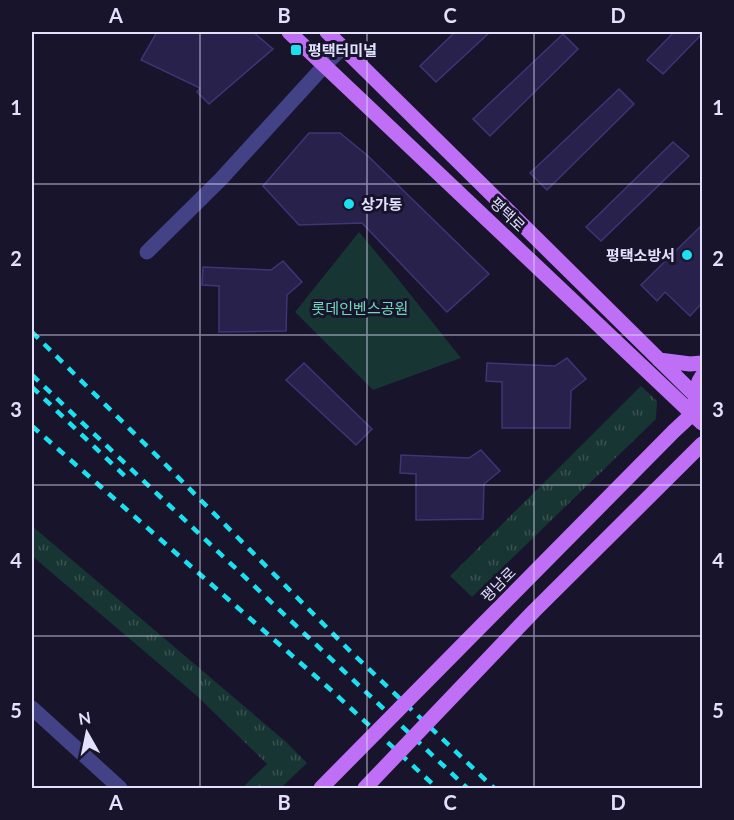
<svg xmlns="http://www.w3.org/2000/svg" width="734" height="820" font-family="Lato,'Noto Sans KR',sans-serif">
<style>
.grass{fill:url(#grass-tufts)}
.park{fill:#173533}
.building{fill:#28214b;stroke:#3f3575;stroke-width:1.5}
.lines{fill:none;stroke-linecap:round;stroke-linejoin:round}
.minor{stroke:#434287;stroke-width:15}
.major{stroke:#bf6ff5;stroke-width:15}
.rail{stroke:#1ae0ef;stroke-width:4.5;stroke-dasharray:9 8;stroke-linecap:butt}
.major-bridge{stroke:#bf6ff5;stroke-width:15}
.grid{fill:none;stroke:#e3e0fd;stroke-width:1.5;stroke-opacity:0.55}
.poi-dot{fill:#1ae0ef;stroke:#17142b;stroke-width:2}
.labels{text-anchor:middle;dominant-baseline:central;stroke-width:6;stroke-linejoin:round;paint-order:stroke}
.poi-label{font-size:15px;font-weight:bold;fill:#e3e0fd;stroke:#17142b;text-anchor:start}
.street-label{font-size:15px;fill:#e3e0fd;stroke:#17142b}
.park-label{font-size:15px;fill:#6fdabc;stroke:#17142b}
.neatline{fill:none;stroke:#e3e0fd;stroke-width:2}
.grid-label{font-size:20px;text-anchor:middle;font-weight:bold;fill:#e3e0fd}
</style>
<defs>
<pattern id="grass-tufts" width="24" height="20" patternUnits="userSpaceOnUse" patternTransform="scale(1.5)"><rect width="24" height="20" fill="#173533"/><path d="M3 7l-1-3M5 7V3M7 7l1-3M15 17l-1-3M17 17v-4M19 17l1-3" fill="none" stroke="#395251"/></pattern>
</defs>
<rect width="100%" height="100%" fill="#17142b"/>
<path class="grass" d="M 641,386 L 657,401 L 656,419 L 472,597 L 450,576 Z
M 32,526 L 285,741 L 307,763 L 281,788 L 242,788 L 267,764 L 197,696 L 32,556 Z"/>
<path class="park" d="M 359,232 L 394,274 L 461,358 L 373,390 L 295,312 Z"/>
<path class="building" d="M 157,32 L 253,32 L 273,49 L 209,104 L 197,92 L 200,88 L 141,60 Z
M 455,32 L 490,32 L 436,82 L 420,66 Z
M 674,32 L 702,32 L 702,34 L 663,74 L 647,60 Z
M 563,34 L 578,49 L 490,136 L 473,119 Z
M 619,89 L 634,104 L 547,190 L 530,173 Z
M 309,133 L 340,133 L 368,156 L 489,274 L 447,312 L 362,223 L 299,225 L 263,186 Z
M 673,142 L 689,156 L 601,241 L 586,227 Z
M 702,225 L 702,303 L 690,316 L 665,292 L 657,301 L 641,285 Z
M 283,261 L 302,282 L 287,295 L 286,331 L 219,332 L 219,286 L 202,285 L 203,267 L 271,270 Z
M 567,358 L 586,379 L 571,391 L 570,428 L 502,428 L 502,382 L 486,381 L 487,363 L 555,366 Z
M 304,363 L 372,429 L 356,445 L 286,380 Z
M 481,450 L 500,471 L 484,484 L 483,519 L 416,520 L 416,474 L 400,473 L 401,455 L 469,458 Z"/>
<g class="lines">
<path class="minor" d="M 147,252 L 221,179 L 325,65 L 342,48
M 32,708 L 120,788"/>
<path class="major" d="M 289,32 L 702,423
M 327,32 L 702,402
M 659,360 L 690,364 L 702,363
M 695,402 L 699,381 L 702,376"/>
<path class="rail" d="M 32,332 L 161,460 L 352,653 L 494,788
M 32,375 L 467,788
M 32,387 L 128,479
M 32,426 L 331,690 L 437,788"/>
<path class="major-bridge" d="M 321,788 L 674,431 L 702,405
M 365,788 L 534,611 L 702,444"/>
</g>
<path class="grid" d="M 200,32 L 200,788M 367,32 L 367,788M 534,32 L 534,788M 32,184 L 702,184M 32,335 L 702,335M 32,485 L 702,485M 32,636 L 702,636"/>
<g class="poi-dot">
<rect x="290" y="44" width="12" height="12" rx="3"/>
<circle cx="349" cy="204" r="6"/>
<circle cx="687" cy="255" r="6"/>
</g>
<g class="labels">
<g class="poi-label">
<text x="308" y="50">평택터미널</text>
<text x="361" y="204">상가동</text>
<text x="675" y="255" text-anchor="end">평택소방서</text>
</g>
<g class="street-label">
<text transform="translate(508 214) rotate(44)">평택로</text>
<text transform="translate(498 584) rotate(-45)">평남로</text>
</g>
<g class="park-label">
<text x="360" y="308">롯데인벤스공원</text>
</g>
</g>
<rect width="734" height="820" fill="none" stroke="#17142b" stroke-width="66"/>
<g transform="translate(87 733) rotate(351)" stroke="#17142b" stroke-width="4.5" paint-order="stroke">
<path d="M0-4.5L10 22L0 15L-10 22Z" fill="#e3e0fd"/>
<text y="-9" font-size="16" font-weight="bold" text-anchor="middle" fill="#e3e0fd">N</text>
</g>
<rect x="33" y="33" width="668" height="754" class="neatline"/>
<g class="grid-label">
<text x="116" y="23">A</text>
<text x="284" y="23">B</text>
<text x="450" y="23">C</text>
<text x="618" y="23">D</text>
<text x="16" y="115">1</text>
<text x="718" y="115">1</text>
<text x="16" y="266">2</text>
<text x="718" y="266">2</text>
<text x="16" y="417">3</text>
<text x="718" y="417">3</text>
<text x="16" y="568">4</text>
<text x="718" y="568">4</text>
<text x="16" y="718">5</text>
<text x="718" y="718">5</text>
<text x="116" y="810">A</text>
<text x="284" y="810">B</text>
<text x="450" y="810">C</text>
<text x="618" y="810">D</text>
</g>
</svg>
